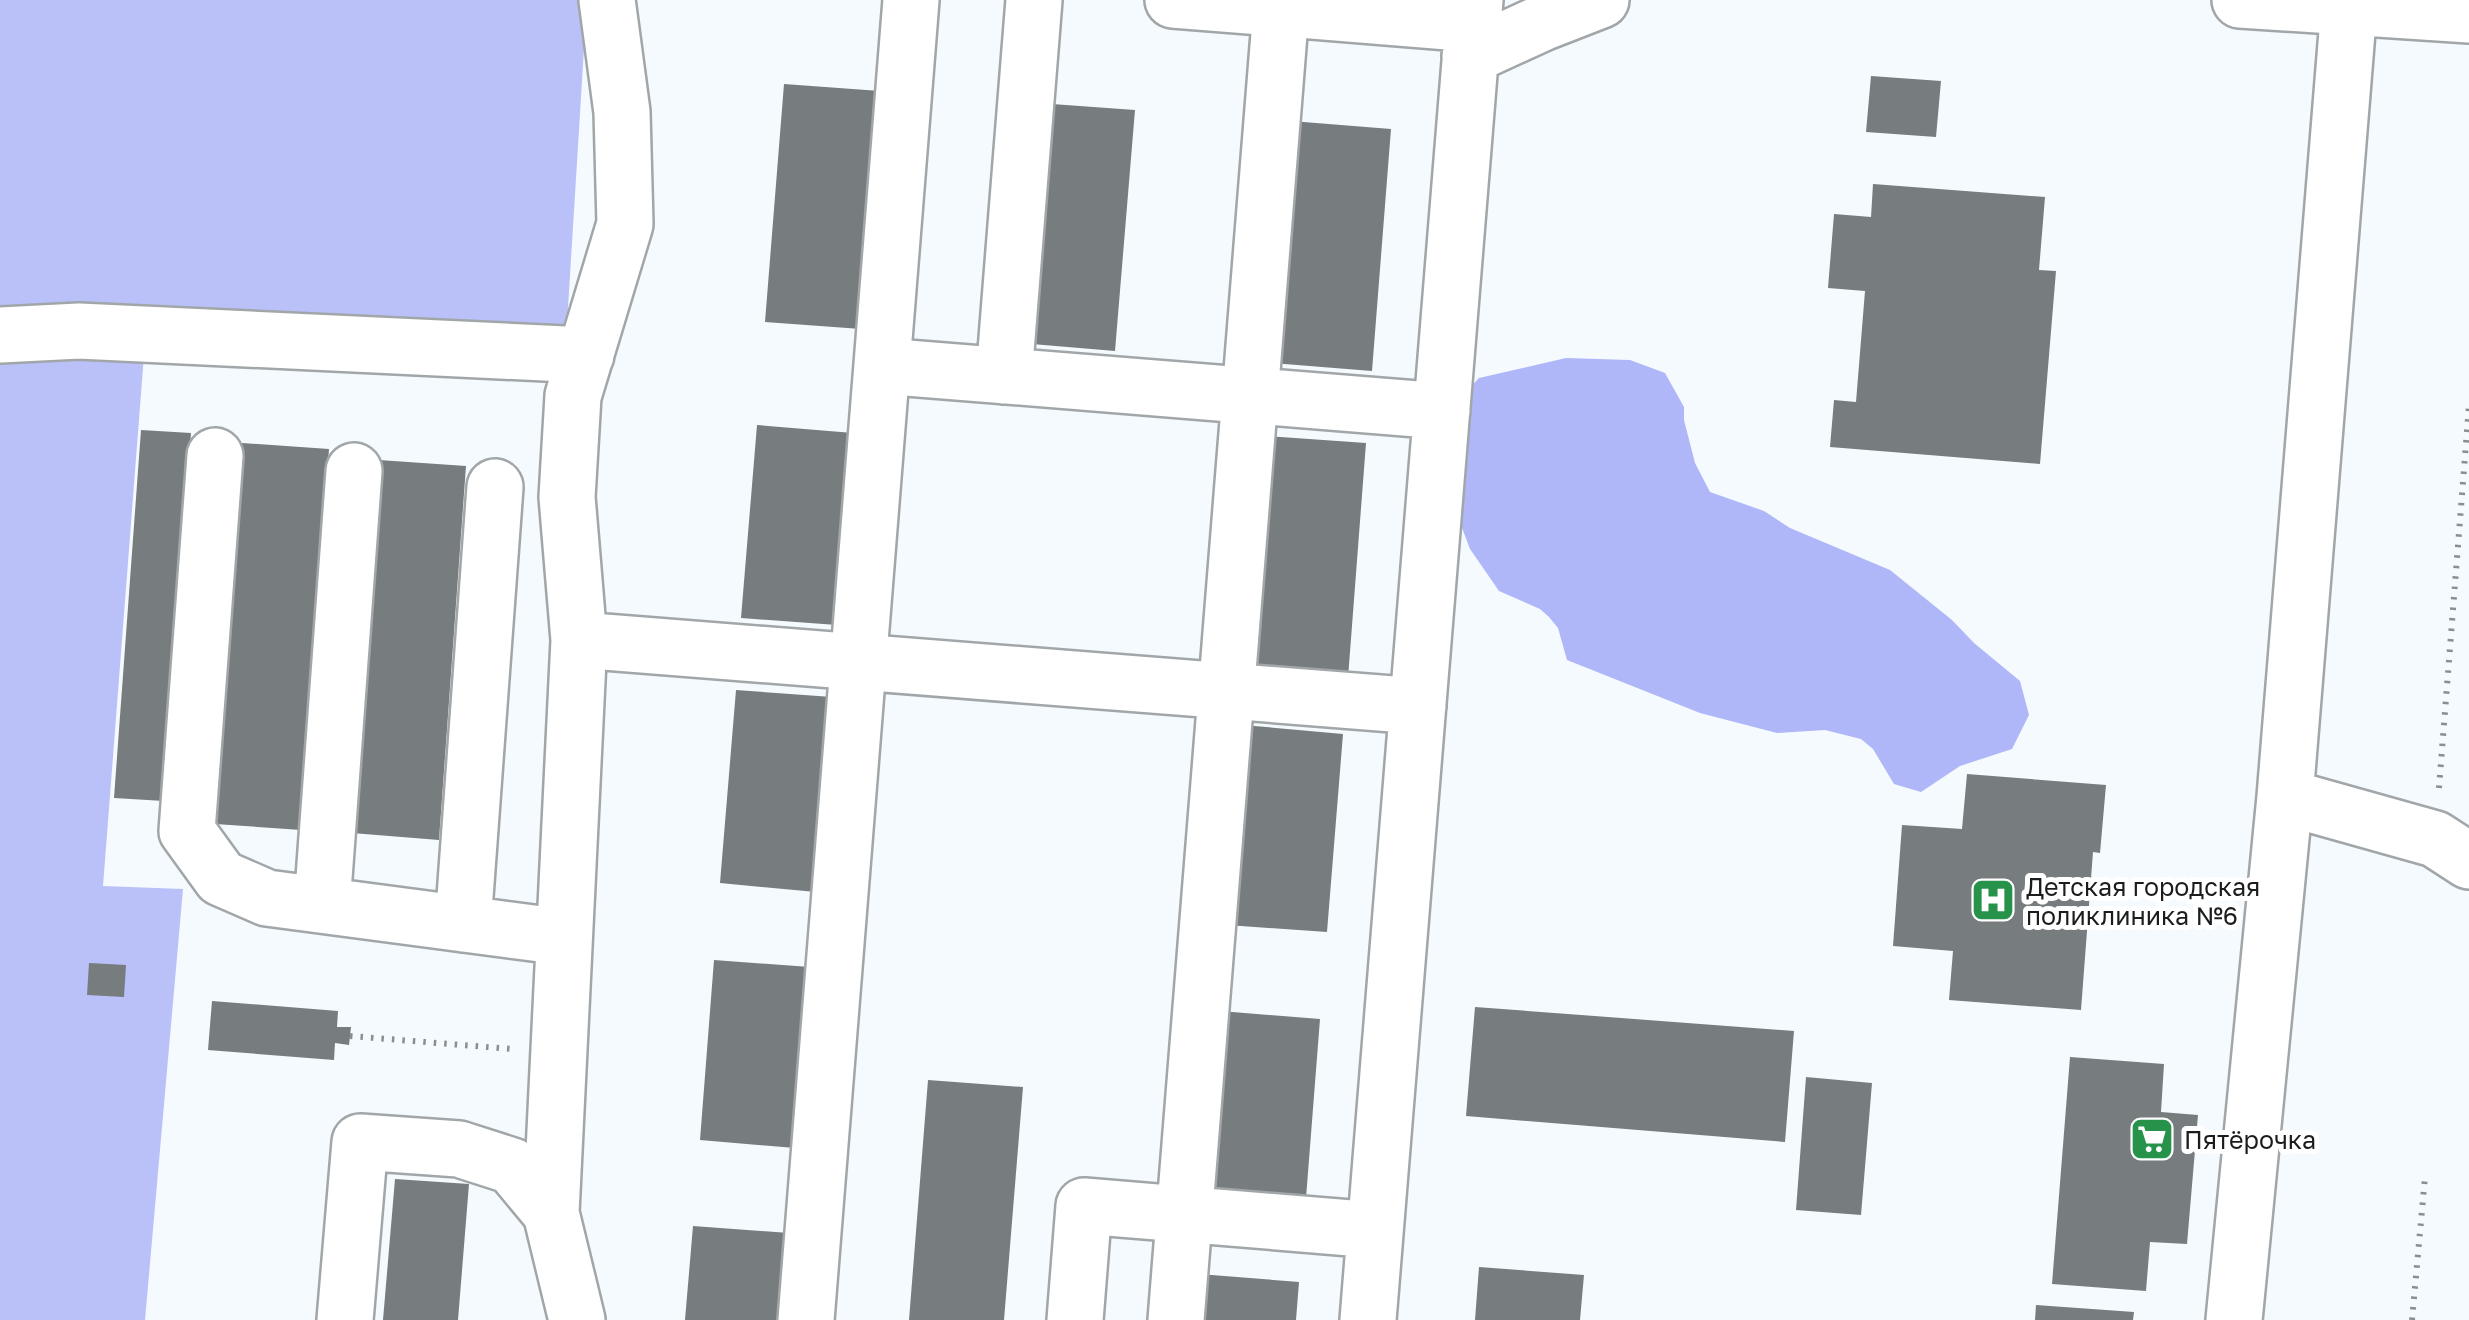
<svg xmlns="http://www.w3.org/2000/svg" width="2469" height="1320" font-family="'Golos Text',sans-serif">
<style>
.green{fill:#bac1f9}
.forest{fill:#afb7f8}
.building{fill:#777c7e}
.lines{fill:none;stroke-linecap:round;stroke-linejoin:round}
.minor-casing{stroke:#a1a6a9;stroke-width:60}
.path{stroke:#8a8e90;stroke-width:6;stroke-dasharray:2.5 8;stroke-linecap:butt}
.minor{stroke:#fff;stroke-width:55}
.labels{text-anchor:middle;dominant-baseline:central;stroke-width:10;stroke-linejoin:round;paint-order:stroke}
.poi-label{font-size:25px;fill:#1a1c1d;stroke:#fff;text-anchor:start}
</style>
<rect width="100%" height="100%" fill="#f5fafe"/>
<path class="green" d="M 0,0 L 587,0 L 566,340 L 147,316 L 103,886 L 183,889 L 145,1320 L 0,1320 Z"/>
<path class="forest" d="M 1566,358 L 1630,360 L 1665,373 L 1684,407 L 1684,420 L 1695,463 L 1710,492 L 1764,511 L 1790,528 L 1890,570 L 1952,620 L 1974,643 L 2020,681 L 2029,715 L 2012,749 L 1960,766 L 1921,792 L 1894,784 L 1873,749 L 1861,739 L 1825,730 L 1777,733 L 1700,713 L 1567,660 L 1558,628 L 1549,617 L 1540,609 L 1499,591 L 1470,549 L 1459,520 L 1456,402 L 1479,378 Z"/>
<path class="building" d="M 1871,76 L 1941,81 L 1936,137 L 1866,132 Z
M 784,84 L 880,91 L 861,329 L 765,322 Z
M 1038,103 L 1135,110 L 1115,351 L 1020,343 Z
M 1291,121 L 1391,129 L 1372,371 L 1272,363 Z
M 1873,184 L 2045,197 L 2039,270 L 2056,271 L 2040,464 L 1830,447 L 1834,400 L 1856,402 L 1865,291 L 1828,288 L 1834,214 L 1871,217 Z
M 757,425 L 853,433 L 837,625 L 741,618 Z
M 141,430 L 191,433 L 164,801 L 114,798 Z
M 1266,436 L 1366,443 L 1348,678 L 1247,670 Z
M 242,443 L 329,449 L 301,830 L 215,824 Z
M 379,460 L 466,466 L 439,840 L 352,833 Z
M 736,690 L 832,697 L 816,892 L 720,883 Z
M 1243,725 L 1343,734 L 1327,932 L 1227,925 Z
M 1967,774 L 2106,785 L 2100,853 L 2093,852 L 2081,1010 L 1949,1000 L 1953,951 L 1893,946 L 1902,825 L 1962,829 Z
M 714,960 L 810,967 L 795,1148 L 700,1140 Z
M 89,963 L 126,965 L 124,997 L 87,995 Z
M 212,1001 L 338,1011 L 337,1027 L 351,1027 L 349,1045 L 335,1043 L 334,1060 L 208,1050 Z
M 1475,1007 L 1794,1031 L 1785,1142 L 1466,1116 Z
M 1220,1011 L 1320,1019 L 1306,1198 L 1205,1190 Z
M 2070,1057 L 2164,1064 L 2161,1112 L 2198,1115 L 2187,1244 L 2150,1242 L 2146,1291 L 2052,1284 Z
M 1806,1077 L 1872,1083 L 1861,1215 L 1796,1210 Z
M 928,1080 L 1023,1087 L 1004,1320 L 909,1320 Z
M 395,1179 L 469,1184 L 458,1320 L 383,1320 Z
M 693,1226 L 789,1233 L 782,1320 L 685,1320 Z
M 1479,1267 L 1584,1275 L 1580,1320 L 1475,1320 Z
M 1199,1274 L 1299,1282 L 1296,1320 L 1195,1320 Z
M 2036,1305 L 2134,1312 L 2133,1320 L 2035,1320 Z"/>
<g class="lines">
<defs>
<path id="minor" d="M 1173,0 L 1473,24
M 2240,0 L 2469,15
M 1470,56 L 1542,23 L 1601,0
M 0,335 L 79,331 L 586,355
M 882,366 L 1442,411
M 1004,376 L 1034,0
M 215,456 L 187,831 L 221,878 L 267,898 L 564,937
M 579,640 L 1418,706
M 2285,797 L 2435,839 L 2469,861
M 322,905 L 354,471
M 463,924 L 495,487
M 551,1213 L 579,640 L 567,497 L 573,396 L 625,224 L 622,112 L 607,0
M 345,1320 L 360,1142 L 459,1149 L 512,1166 L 551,1213 L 577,1320
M 806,1320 L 911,0
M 1075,1320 L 1084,1206 L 1375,1230
M 1176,1320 L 1281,9
M 1368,1320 L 1475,0
M 2234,1320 L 2285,797 L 2349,7"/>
</defs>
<use href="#minor" class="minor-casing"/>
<path class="path" d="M 2439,788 L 2469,405
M 350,1036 L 512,1049
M 2412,1320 L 2425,1177"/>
<use href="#minor" class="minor"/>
</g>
<defs>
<symbol id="hospital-square" viewBox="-11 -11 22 22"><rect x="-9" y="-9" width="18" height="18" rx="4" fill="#279249" stroke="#fff"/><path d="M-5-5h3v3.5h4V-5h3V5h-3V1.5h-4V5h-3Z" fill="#fff"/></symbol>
<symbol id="supermarket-square" viewBox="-11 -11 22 22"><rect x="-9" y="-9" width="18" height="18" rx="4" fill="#279249" stroke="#fff"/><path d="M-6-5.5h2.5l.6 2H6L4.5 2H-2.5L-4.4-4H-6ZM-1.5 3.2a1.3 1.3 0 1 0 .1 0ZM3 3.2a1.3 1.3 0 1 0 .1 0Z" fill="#fff"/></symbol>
</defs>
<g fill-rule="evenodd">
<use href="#hospital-square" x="1968" y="875" width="50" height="50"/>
<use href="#supermarket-square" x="2127" y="1114" width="50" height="50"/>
</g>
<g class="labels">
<g class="poi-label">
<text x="2026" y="886">Детская городская<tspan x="2026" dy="29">поликлиника №6</tspan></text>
<text x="2184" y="1139">Пятёрочка</text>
</g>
</g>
</svg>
